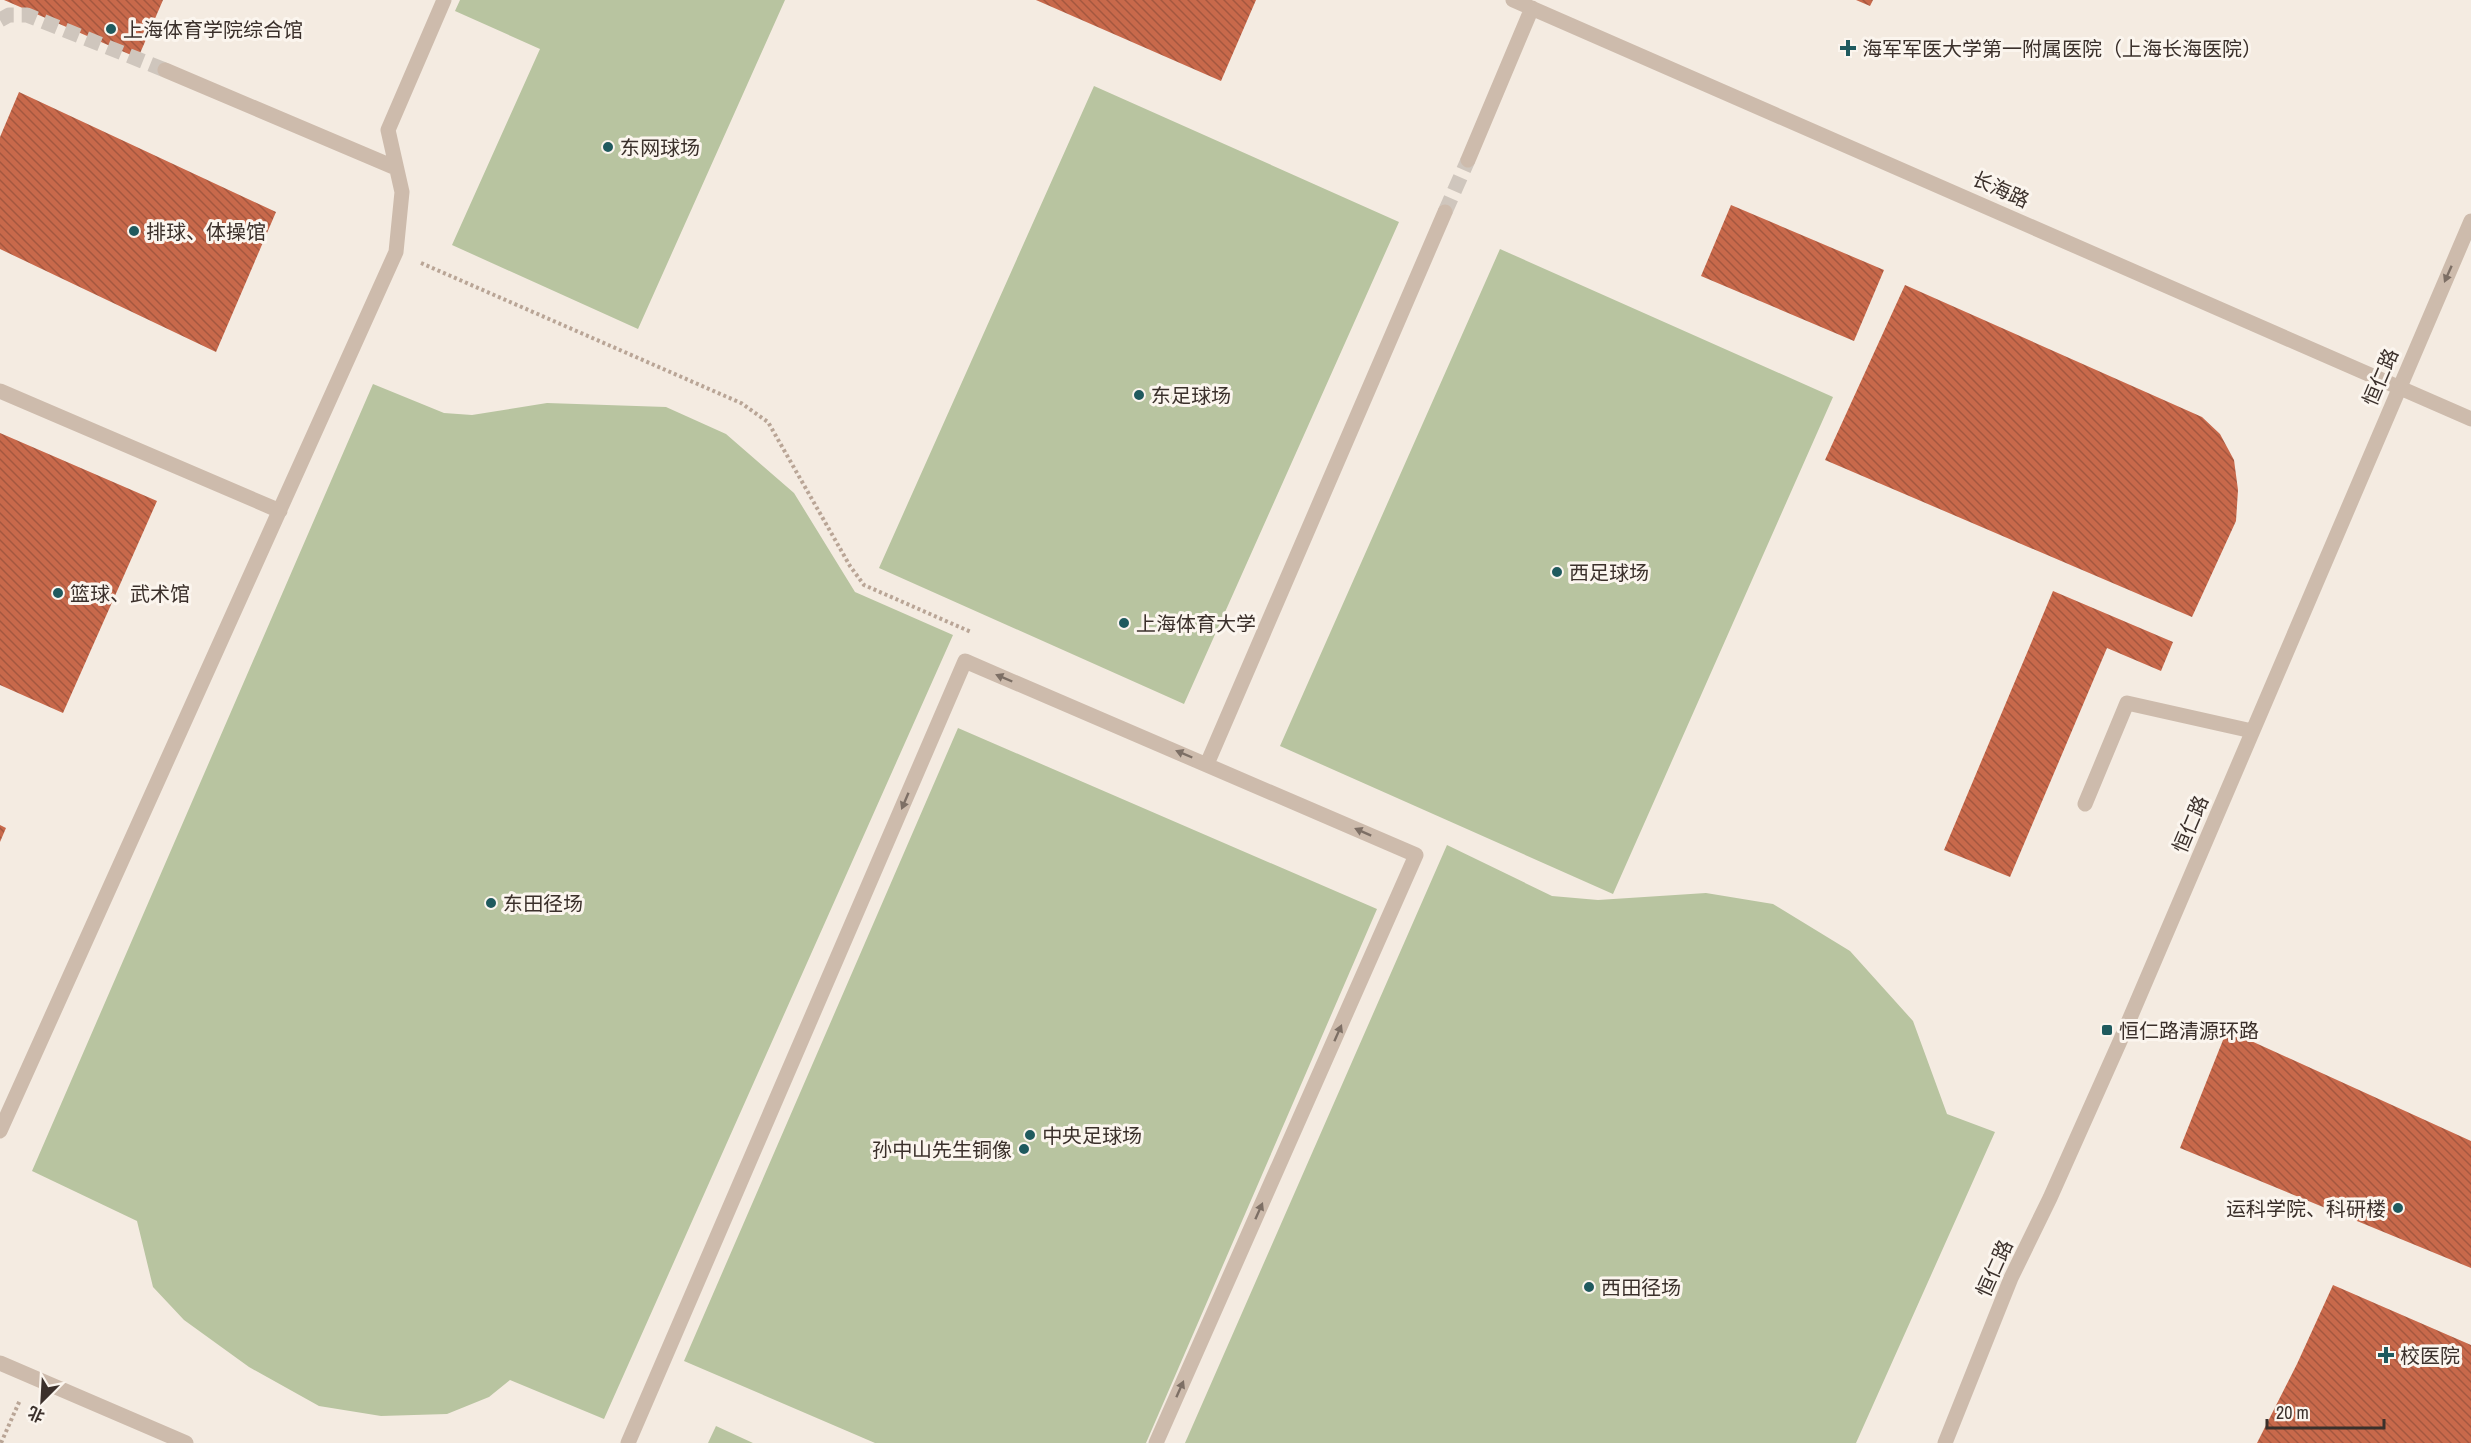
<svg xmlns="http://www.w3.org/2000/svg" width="2471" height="1443" font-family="'Archivo Narrow','Noto Sans SC',sans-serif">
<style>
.pitch{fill:#b8c4a0}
.building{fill:url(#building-back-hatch)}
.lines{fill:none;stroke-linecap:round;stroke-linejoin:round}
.minor-tunnel{stroke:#cfc6bd;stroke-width:15;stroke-dasharray:15 8;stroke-linecap:butt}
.path{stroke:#b9a596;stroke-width:4;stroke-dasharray:3 3;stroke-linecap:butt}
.minor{stroke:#cdbbac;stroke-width:15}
.oneway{fill:#7d6f65}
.poi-dot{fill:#1f5a5e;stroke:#fbf5ee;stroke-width:2}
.labels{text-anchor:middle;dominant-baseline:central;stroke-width:6;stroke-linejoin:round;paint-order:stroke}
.poi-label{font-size:20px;fill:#3b302b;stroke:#fbf5ee;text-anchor:start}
.street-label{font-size:20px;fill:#3b302b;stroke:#fbf5ee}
</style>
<defs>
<pattern id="building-back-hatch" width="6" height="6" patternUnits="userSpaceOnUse" patternTransform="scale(1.5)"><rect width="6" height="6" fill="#c8694b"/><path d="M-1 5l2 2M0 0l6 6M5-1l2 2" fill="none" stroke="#a4573f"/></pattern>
</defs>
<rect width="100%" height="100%" fill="#f4ebe1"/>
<path class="pitch" d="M 460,0 L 785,0 L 638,329 L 452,245 L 540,49 L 455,11 Z
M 1094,86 L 1399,222 L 1184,704 L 879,568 Z
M 1500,249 L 1833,397 L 1613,894 L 1280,746 Z
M 373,384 L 444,413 L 472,415 L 547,403 L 666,407 L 726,434 L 794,493 L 855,592 L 953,635 L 604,1419 L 510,1380 L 489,1397 L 447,1414 L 381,1416 L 319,1406 L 249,1367 L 184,1320 L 153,1287 L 137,1221 L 32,1171 Z
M 958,728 L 1377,909 L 1146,1443 L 875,1443 L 684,1361 Z
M 1447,845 L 1552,896 L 1598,900 L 1706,893 L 1773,904 L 1850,951 L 1913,1021 L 1947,1114 L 1995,1132 L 1856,1443 L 1185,1443 Z
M 716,1426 L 753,1443 L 708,1443 Z"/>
<path class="building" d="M 4,0 L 163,0 L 138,58 Z
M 1036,0 L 1256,0 L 1221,81 Z
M 1856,0 L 1873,0 L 1870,6 Z
M 19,92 L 276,212 L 216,352 L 0,249 L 0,137 Z
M 1731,205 L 1884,270 L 1854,341 L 1701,276 Z
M 1905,285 L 2202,417 L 2220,434 L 2234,460 L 2238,490 L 2236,521 L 2192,617 L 1825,460 Z
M 0,433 L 157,501 L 63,713 L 0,685 Z
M 2053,591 L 2173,642 L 2161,671 L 2107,648 L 2010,877 L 1944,850 Z
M 0,825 L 6,828 L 0,842 Z
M 2227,1030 L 2471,1141 L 2471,1268 L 2180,1148 Z
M 2333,1285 L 2471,1345 L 2471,1443 L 2257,1443 L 2297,1364 Z"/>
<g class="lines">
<path class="minor-tunnel" d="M 0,20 L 9,15 L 27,15 L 165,70
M 1445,212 L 1468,160"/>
<path class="path" d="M 421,263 L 741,403 L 768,422 L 850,566 L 864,585 L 971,632
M 1,1443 L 20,1400"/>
<path class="minor" d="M 1513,0 L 2471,419
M 165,70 L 396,168
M 1468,160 L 1532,8
M 0,391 L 280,511
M 1207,764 L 1445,212
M 2085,804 L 2127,703 L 2252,731
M 0,1131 L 396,252 L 402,192 L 388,130 L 444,0
M 0,1363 L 186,1443
M 628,1443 L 965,661 L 1416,855 L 1156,1443
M 1945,1443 L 2011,1278 L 2050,1198 L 2121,1039 L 2471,221"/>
</g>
<defs><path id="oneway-solid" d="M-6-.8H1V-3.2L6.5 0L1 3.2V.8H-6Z" transform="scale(1.5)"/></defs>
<g class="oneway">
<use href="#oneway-solid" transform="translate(2448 274) rotate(114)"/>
<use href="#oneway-solid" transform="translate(1004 678) rotate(-157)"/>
<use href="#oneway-solid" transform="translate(1184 754) rotate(-157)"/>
<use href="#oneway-solid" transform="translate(905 801) rotate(113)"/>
<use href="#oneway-solid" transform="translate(1363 832) rotate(-156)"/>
<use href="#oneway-solid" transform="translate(1338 1033) rotate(-66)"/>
<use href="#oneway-solid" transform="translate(1259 1211) rotate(-66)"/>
<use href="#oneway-solid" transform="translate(1180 1389) rotate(-66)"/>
</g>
<g class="poi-dot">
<circle cx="111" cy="29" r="6"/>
<path d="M1845 39h6v6h6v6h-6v6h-6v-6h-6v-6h6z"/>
<circle cx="608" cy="147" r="6"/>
<circle cx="134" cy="231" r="6"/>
<circle cx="1139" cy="395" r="6"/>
<circle cx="1557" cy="572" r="6"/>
<circle cx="58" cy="593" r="6"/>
<circle cx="1124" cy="623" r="6"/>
<circle cx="491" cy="903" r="6"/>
<rect x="2101" y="1024" width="12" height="12" rx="3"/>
<circle cx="1030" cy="1135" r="6"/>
<circle cx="1024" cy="1149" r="6"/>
<circle cx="2398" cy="1208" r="6"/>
<circle cx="1589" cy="1287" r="6"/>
<path d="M2383 1346h6v6h6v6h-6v6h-6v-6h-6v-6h6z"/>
</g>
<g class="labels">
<g class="poi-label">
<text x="123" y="29">上海体育学院综合馆</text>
<text x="1862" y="48">海军军医大学第一附属医院（上海长海医院）</text>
<text x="620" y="147">东网球场</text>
<text x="146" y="231">排球、体操馆</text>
<text x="1151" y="395">东足球场</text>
<text x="1569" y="572">西足球场</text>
<text x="70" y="593">篮球、武术馆</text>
<text x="1136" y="623">上海体育大学</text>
<text x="503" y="903">东田径场</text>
<text x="2119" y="1030">恒仁路清源环路</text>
<text x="1042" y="1135">中央足球场</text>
<text x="1012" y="1149" text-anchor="end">孙中山先生铜像</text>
<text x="2386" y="1208" text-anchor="end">运科学院、科研楼</text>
<text x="1601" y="1287">西田径场</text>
<text x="2400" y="1355">校医院</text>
</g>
<g class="street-label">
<text transform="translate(2001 189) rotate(24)">长海路</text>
<text transform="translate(2380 377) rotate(-67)">恒仁路</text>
<text transform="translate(2190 824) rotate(-67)">恒仁路</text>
<text transform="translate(1994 1268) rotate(-66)">恒仁路</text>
</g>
</g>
<g transform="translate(42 1401) rotate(204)" stroke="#fbf5ee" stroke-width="4.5" paint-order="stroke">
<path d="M0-4.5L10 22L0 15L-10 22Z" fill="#3b302b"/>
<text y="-9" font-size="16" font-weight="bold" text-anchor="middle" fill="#3b302b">北</text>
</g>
<path d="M2267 1419v9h117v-9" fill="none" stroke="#3b302b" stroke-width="3"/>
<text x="2276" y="1419" font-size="18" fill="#3b302b" stroke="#fbf5ee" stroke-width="4.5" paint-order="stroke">20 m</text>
</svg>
